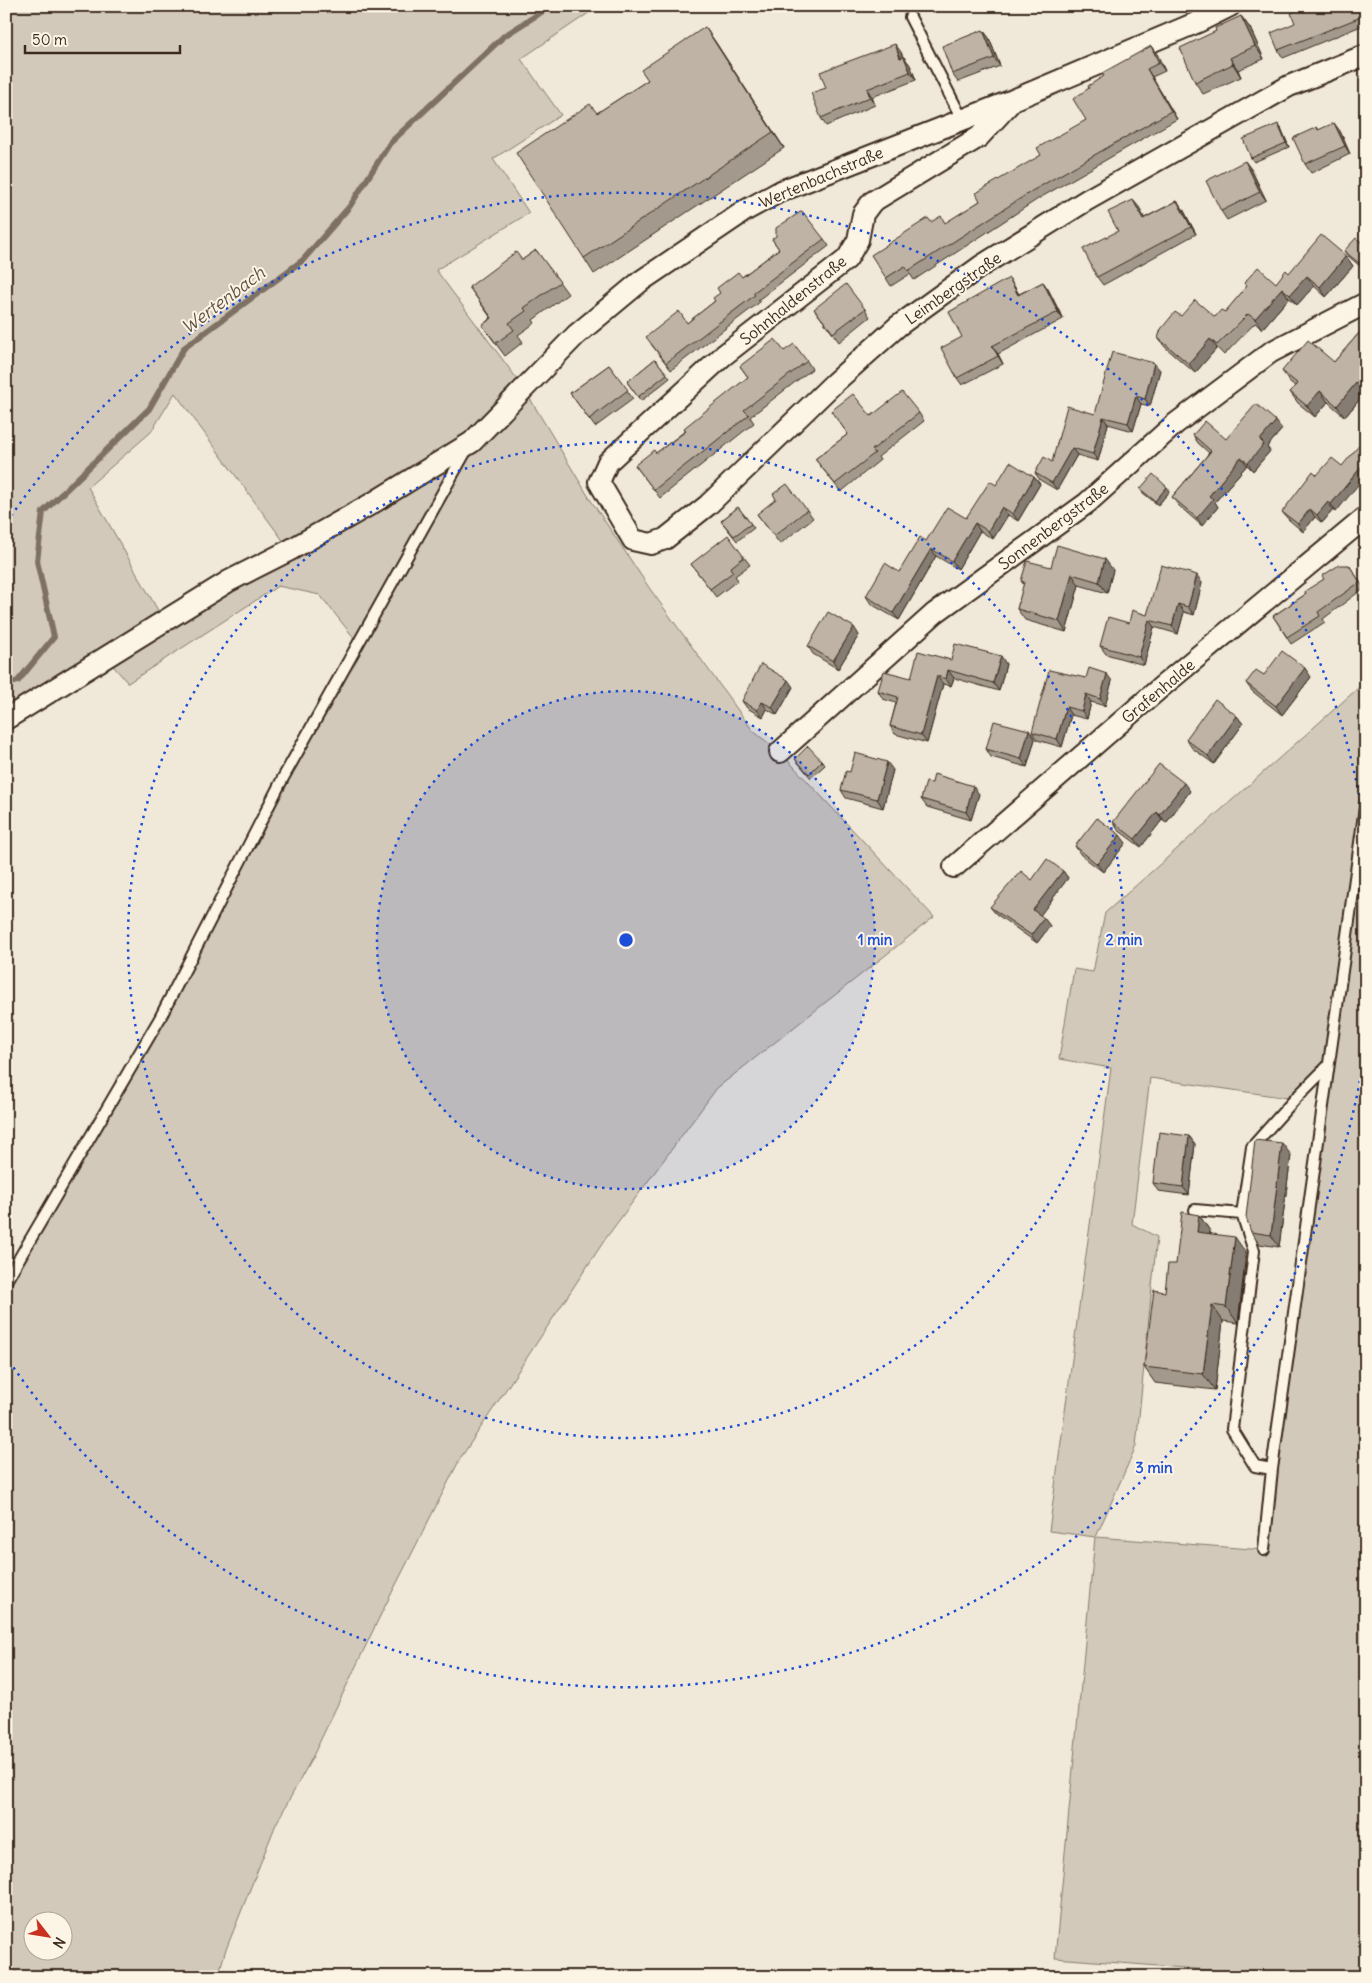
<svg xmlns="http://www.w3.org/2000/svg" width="1372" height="1983" font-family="Delius,sans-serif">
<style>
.green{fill:#d2c9ba;stroke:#867a6c;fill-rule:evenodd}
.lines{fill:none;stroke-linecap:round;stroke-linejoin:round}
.stream{stroke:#7e7163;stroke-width:6}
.service-casing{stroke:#3b2a1e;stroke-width:14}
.minor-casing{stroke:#3b2a1e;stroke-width:24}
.service{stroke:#fcf5e5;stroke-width:10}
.minor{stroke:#fcf5e5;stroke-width:20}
.wall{fill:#a39a8d;stroke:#3b2a1e}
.shaded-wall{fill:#857d73;stroke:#3b2a1e}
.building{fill:#beb3a4;stroke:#3b2a1e}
.ring{fill:none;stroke:#1d4ed8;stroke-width:2.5;stroke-dasharray:2.5 5}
.labels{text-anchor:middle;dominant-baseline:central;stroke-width:4;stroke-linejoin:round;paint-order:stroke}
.street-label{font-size:16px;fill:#3b2a1e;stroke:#fcf5e5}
.water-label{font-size:18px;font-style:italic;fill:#625346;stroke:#fcf5e5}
.centre{fill:#1d4ed8;stroke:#fcf5e5;stroke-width:2.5}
.ring-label{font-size:15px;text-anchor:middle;font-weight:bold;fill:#1d4ed8;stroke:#fcf5e5;stroke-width:4;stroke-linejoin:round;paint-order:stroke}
</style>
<rect width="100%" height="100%" fill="#f0e9d9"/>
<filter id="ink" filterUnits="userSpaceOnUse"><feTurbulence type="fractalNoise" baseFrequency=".02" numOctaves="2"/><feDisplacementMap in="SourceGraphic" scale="10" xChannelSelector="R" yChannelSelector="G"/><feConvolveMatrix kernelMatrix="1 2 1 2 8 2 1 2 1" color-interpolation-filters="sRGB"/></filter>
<g filter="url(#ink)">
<path class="green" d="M 14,6 L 599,6 L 521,59 L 561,115 L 493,159 L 529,213 L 436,270 L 523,387 L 590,499 L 650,589 L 753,731 L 780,752 L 934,917 L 717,1088 L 606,1238 L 460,1459 L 380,1616 L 312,1758 L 276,1824 L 225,1952 L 218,1977 L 26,1977 L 6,1967 L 6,1281 L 90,1139 L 358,643 L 320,595 L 278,586 L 128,683 L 107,659 L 6,719 L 6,13 ZM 175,393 L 290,550 L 164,621 L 88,487 L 151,432 ZM 32,1920 L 62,1920 L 62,1950 L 32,1950 Z
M 1366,681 L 1366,1977 L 1223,1977 L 1223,1971 L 1055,1958 L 1095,1537 L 1049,1531 L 1111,1068 L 1059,1059 L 1074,969 L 1093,972 L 1105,913 ZM 1328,1067 L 1264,1550 L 1096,1537 L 1136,1446 L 1157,1237 L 1132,1224 L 1150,1078 L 1295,1099 Z"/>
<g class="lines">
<path class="stream" d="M 6,685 L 18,681 L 54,637 L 37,561 L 43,512 L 149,409 L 184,348 L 303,260 L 350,206 L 390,143 L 504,36 L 551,6"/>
<defs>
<path id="service" d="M 910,17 L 962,119
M 1195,1210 L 1242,1214 L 1252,1147 L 1295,1099 L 1328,1066
M 1242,1214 L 1254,1251 L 1232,1429 L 1255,1466 L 1272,1469
M 6,1281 L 160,1018 L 283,778 L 467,449
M 1264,1550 L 1272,1469 L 1366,800"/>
<path id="minor" d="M 1013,100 L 979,137 L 872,202 L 863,214 L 858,240 L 847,259 L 724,355 L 608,462 L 599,482 L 633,540 L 651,544 L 665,539 L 708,505 L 834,383 L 898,326 L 981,266 L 1087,200 L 1289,86 L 1366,55
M 6,719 L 229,581 L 290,550 L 371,504 L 472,442 L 576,335 L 641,281 L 746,210 L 781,191 L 1013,100 L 1198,22 L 1230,6
M 780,752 L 935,613 L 1087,503 L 1175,424 L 1271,352 L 1366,303
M 954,867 L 1160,688 L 1366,517"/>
</defs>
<use href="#service" class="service-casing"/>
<use href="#minor" class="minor-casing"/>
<use href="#service" class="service"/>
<use href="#minor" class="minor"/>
</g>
<path class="wall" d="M 1366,6 L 1366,24 L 1283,58 L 1278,50 Z
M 1241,16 L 1250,28 L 1264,59 L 1238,70 L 1241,77 L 1203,94 L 1195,82 L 1216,31 Z
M 705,27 L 716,43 L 784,148 L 594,274 L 584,258 L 597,113 L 648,80 Z
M 983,30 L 989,38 L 1000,66 L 958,82 L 952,74 Z
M 901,52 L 903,57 L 904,57 L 910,65 L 916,80 L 872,97 L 875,105 L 826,126 L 821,118 Z
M 1157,54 L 1165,71 L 1152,77 L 1177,119 L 1038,199 L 914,280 L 910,274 L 891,286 L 886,278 L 946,223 L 980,201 L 1041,155 L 1086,120 Z
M 1317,127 L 1319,130 L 1340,131 L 1350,154 L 1311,173 L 1305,164 Z
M 1281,128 L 1289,147 L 1254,162 L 1251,158 Z
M 1251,169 L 1266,200 L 1227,220 L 1221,211 Z
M 1177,201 L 1183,209 L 1196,234 L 1103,285 L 1097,277 L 1118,231 L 1139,207 L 1144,218 Z
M 1366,235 L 1366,262 L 1361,267 L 1347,255 L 1344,251 L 1364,244 L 1361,241 Z
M 772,239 L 824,239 L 829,246 L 758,300 L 760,302 L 671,370 L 651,344 L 687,323 L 715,301 L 742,277 L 779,249 Z
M 536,250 L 568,294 L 533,320 L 535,323 L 518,335 L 523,342 L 505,356 L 482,325 L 491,318 L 469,287 L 522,260 Z
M 1346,256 L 1353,266 L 1326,297 L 1314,286 L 1297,305 L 1289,298 L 1262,329 L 1255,323 L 1224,355 L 1217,348 L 1195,373 L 1165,347 L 1158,338 L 1181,316 L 1215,317 L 1225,312 L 1247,287 L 1244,283 L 1276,283 L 1289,273 Z
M 1043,282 L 1048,289 L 1063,319 L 998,354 L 1003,364 L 962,385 L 957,378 L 962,337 L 1014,286 L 1019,294 Z
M 814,309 L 865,309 L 870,317 L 839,342 Z
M 1366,325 L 1366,392 L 1345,417 L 1328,402 L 1315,417 L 1298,403 L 1290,392 L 1295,386 L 1290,382 L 1282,371 L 1334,362 Z
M 784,351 L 807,361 L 812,369 L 750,417 L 754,423 L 660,498 L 635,465 L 656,453 L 685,431 L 748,377 L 740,366 Z
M 655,359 L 670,378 L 641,401 L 627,382 Z
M 609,365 L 633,399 L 595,427 L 570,393 Z
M 1160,370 L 1150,406 L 1141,404 L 1133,431 L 1108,424 L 1098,461 L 1077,455 L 1057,490 L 1040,480 L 1035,473 L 1052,462 L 1095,414 Z
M 831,411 L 871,416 L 919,413 L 924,421 L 878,457 L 880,460 L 841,492 L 815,459 L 848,434 Z
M 1282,429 L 1267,447 L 1270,451 L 1253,471 L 1247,465 L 1215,502 L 1218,507 L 1202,526 L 1178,505 L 1172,497 L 1209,453 L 1198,443 L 1193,435 L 1226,439 Z
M 1317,475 L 1336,512 L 1333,510 L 1322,523 L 1315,517 L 1303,532 L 1288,519 L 1282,512 Z
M 1034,477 L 1040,484 L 1018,521 L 1008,515 L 993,539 L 980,531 L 958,569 L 936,556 L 899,620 L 871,604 L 866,596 L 899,572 L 926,541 L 966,518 L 996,485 Z
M 1140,489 L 1170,491 L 1158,505 L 1143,493 Z
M 738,507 L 754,528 L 737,541 L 721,521 Z
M 807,510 L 813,518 L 780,544 L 757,514 Z
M 744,557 L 750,565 L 735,576 L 738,580 L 716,597 L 691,564 Z
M 1349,565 L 1364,588 L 1323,619 L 1325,622 L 1291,644 L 1273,616 L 1306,594 L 1324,579 Z
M 1051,567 L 1113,570 L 1107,593 L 1079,585 L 1066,632 L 1025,620 L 1017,609 L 1024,585 L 1021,581 Z
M 1202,583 L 1194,615 L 1184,612 L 1178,634 L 1154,627 L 1144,665 L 1106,654 L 1100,646 L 1129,623 L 1147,615 Z
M 859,635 L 838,669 L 813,654 L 808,646 Z
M 951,660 L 1006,664 L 999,691 L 954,678 L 951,686 L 943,684 L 927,743 L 895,734 L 890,726 L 896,703 L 883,699 L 878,691 L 911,678 Z
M 1264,675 L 1311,677 L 1282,715 L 1252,691 L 1246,683 Z
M 1086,678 L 1112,681 L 1105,706 L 1091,702 L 1087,719 L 1071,715 L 1062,747 L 1037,740 L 1032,732 Z
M 793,687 L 777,715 L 767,709 L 763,717 L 747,708 L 742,701 Z
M 1237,716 L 1243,724 L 1214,764 L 1192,748 L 1186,739 Z
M 1035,739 L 1027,767 L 991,757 L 986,749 Z
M 795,759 L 822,761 L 825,765 L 811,778 Z
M 893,770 L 883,808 L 846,798 L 841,790 L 850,772 Z
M 1190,791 L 1166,823 L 1162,820 L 1141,847 L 1118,830 L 1113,822 Z
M 979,794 L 971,820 L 927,807 L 921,799 Z
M 1126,843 L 1103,872 L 1081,855 L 1075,846 Z
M 1063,871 L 1068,878 L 1040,915 L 1050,926 L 1037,943 L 996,914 L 990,907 L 1032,880 Z
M 1189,1136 L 1195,1144 L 1189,1195 L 1158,1191 L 1153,1183 Z
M 1291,1155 L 1279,1247 L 1259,1244 L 1251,1232 Z
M 1199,1215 L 1210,1231 L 1210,1233 L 1246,1253 L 1238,1323 L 1223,1321 L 1215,1390 L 1155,1383 L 1144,1367 L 1176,1264 Z"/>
<path class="shaded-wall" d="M 1241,16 L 1250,28 L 1264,59 L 1255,46 Z
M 705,27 L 716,43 L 784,148 L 773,132 Z
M 983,30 L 989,38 L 1000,66 L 994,58 Z
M 895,44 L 901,52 L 906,67 L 900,58 Z
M 1151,46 L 1157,54 L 1165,71 L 1159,63 Z
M 904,57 L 910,65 L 916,80 L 910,72 Z
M 1230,58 L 1238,70 L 1241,77 L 1233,64 Z
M 1147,69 L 1152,77 L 1177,119 L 1171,111 Z
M 867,89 L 872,97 L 875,105 L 870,97 Z
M 1334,123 L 1340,131 L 1350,154 L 1345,146 Z
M 1278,124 L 1281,128 L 1289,147 L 1286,143 Z
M 1245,161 L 1251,169 L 1266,200 L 1260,192 Z
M 1133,200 L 1139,207 L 1148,226 L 1143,219 Z
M 1177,201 L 1183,209 L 1196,234 L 1191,227 Z
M 1366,255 L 1366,262 L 1361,267 L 1359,263 Z
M 1346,256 L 1353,266 L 1326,297 L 1320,287 Z
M 1307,276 L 1314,286 L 1297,305 L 1290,295 Z
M 1009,278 L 1014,286 L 1023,302 L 1018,295 Z
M 1043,282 L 1048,289 L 1063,319 L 1058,312 Z
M 1282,288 L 1289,298 L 1262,329 L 1255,319 Z
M 1210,339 L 1217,348 L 1195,373 L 1189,364 Z
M 992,346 L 998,354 L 1003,364 L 998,356 Z
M 1154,363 L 1160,370 L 1150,406 L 1145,399 Z
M 1366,371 L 1366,392 L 1345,417 L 1337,406 Z
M 1320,391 L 1328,402 L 1315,417 L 1307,406 Z
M 1136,396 L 1141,404 L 1133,431 L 1128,423 Z
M 1103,417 L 1108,424 L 1098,461 L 1093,454 Z
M 1276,421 L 1282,429 L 1267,447 L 1270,451 L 1253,471 L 1248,463 L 1260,440 Z
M 1072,448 L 1077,455 L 1057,490 L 1052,483 Z
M 1241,457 L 1247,465 L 1215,502 L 1218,507 L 1202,526 L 1197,518 L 1209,496 Z
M 1366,461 L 1366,475 L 1336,512 L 1331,504 Z
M 1034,477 L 1040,484 L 1018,521 L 1013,514 Z
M 1167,487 L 1170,491 L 1158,505 L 1155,501 Z
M 1328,502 L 1333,510 L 1322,523 L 1317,515 Z
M 1002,507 L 1008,515 L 993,539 L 988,531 Z
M 1310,509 L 1315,517 L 1303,532 L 1298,524 Z
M 975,523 L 980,531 L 958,569 L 952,561 Z
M 931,549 L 936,556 L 899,620 L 893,613 Z
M 1105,559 L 1113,570 L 1107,593 L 1099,582 Z
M 1072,574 L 1079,585 L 1066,632 L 1059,621 Z
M 1197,575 L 1202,583 L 1194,615 L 1188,607 Z
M 1178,604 L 1184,612 L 1178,634 L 1172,626 Z
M 1149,620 L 1154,627 L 1144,665 L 1139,657 Z
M 854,627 L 859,635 L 838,669 L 833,661 Z
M 1001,656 L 1006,664 L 999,691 L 993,683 Z
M 1305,668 L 1311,677 L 1282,715 L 1276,706 Z
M 948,670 L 954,678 L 951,686 L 946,679 Z
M 1107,674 L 1112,681 L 1105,706 L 1100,699 Z
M 937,676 L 943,684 L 927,743 L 921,735 Z
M 788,680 L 793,687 L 777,715 L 772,707 Z
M 1086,694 L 1091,702 L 1087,719 L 1082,711 Z
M 762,702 L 767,709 L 763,717 L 757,710 Z
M 1066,707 L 1071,715 L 1062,747 L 1057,739 Z
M 1237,716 L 1243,724 L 1214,764 L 1208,756 Z
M 1029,730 L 1035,739 L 1027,767 L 1021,759 Z
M 887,762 L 893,770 L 883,808 L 877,799 Z
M 1184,783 L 1190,791 L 1166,823 L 1160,815 Z
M 973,786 L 979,794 L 971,820 L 966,812 Z
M 1157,812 L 1162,820 L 1141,847 L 1135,839 Z
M 1120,835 L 1126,843 L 1103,872 L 1097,864 Z
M 1063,871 L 1068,878 L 1039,917 L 1033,910 Z
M 1044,918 L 1050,926 L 1037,943 L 1031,935 Z
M 1189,1136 L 1195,1144 L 1189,1195 L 1183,1187 Z
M 1282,1143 L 1291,1155 L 1279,1247 L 1271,1235 Z
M 6,1206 L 10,1212 L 6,1219 Z
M 1199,1215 L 1210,1231 L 1208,1248 L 1197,1232 Z
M 1235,1237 L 1246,1253 L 1238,1323 L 1226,1307 Z
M 1212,1305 L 1223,1321 L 1215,1390 L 1203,1374 Z"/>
<path class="building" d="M 1307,6 L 1329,6 L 1329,7 L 1331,6 L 1366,6 L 1366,15 L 1278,50 L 1271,33 L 1295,23 L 1291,13 Z
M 1241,16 L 1255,46 L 1230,58 L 1233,64 L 1195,82 L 1180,48 L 1216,31 L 1215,28 Z
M 705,27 L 773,132 L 584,258 L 516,153 L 590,104 L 597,113 L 648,80 L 641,70 Z
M 983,30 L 994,58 L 952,74 L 942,46 Z
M 895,44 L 900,58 L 904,57 L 910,72 L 867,89 L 870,97 L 821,118 L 811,93 L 826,88 L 820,72 Z
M 1151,46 L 1159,63 L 1147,69 L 1171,111 L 1032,191 L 908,271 L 905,266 L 886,278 L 871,255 L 928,218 L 931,222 L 941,216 L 945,223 L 980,201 L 976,193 L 1041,155 L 1037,148 L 1086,120 L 1073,99 L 1089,88 L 1088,86 L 1104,76 L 1102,73 Z
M 1334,123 L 1345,146 L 1305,164 L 1293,138 L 1317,127 L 1318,130 Z
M 1278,124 L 1286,143 L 1251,158 L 1243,139 Z
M 1245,161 L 1260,192 L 1221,211 L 1206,181 Z
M 1133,200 L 1143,219 L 1177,201 L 1191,227 L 1097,277 L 1083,249 L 1118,231 L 1108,212 Z
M 802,211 L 824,239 L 753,293 L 755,295 L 666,363 L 646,337 L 679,311 L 687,323 L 715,301 L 713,298 L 720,293 L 717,288 L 738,272 L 742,277 L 779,249 L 772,239 L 776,236 L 776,228 Z
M 1321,235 L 1346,256 L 1320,287 L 1307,276 L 1290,295 L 1282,288 L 1255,319 L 1248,314 L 1217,345 L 1210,339 L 1189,364 L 1158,338 L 1161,329 L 1175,312 L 1181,316 L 1195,300 L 1215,317 L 1221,310 L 1225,312 L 1247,286 L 1244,283 L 1258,267 L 1276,283 L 1286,270 L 1289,273 Z
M 1366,235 L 1366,245 L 1361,241 Z
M 1356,238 L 1366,246 L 1366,255 L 1359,263 L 1344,251 Z
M 536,250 L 560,282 L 524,308 L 526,311 L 509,323 L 514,330 L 496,343 L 482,325 L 492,318 L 469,287 L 516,252 L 522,260 Z
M 1009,278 L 1018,295 L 1043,282 L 1058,312 L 992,346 L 998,356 L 957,378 L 941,348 L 962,337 L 949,312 Z
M 846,284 L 865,309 L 833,333 L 814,309 Z
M 1366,325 L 1366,359 L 1364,362 L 1366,363 L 1366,371 L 1337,406 L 1320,391 L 1307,406 L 1290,392 L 1298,384 L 1282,371 L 1308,340 L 1334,362 Z
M 775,339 L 784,351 L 794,344 L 807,361 L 744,410 L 749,415 L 654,490 L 635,465 L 654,450 L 656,453 L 686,431 L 684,428 L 748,377 L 740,366 Z
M 1112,352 L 1154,363 L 1145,399 L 1136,396 L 1128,423 L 1103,417 L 1093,454 L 1072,448 L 1052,483 L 1035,473 L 1044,457 L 1052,462 L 1067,406 L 1095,414 Z
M 655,359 L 667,374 L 638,397 L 627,382 Z
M 609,365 L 628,390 L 589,419 L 570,393 Z
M 902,392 L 919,413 L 872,450 L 875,453 L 835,484 L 815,459 L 848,434 L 831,411 L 853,394 L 871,416 Z
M 1256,404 L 1276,421 L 1260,440 L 1264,444 L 1248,463 L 1241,457 L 1209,496 L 1213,499 L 1197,518 L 1172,497 L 1211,451 L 1193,435 L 1205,421 L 1226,439 Z
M 1366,437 L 1366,461 L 1331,504 L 1328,502 L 1317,515 L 1310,509 L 1298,524 L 1282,512 L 1313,471 L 1317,475 L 1332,458 L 1342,466 Z
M 1010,462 L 1034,477 L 1013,514 L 1002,507 L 988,531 L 975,523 L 952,561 L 931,549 L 893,613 L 866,596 L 885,563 L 899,572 L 920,537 L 926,541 L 947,507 L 966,518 L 990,481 L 996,485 Z
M 1153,474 L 1167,487 L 1155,501 L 1140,489 Z
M 787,484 L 807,510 L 774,536 L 757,514 L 776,499 L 773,494 Z
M 738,507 L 751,524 L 734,536 L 721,521 Z
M 728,535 L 744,557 L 730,568 L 733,572 L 710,589 L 691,564 Z
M 1057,545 L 1105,559 L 1099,582 L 1072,574 L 1059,621 L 1017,609 L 1024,582 L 1021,581 L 1027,561 L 1051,567 Z
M 1161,565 L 1197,575 L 1188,607 L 1178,604 L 1172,626 L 1149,620 L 1139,657 L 1100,646 L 1108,617 L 1129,623 L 1132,610 L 1147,615 Z
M 1339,565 L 1349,565 L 1360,582 L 1318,612 L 1320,616 L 1287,637 L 1273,616 L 1306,594 L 1305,591 L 1324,579 L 1322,576 Z
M 828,612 L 854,627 L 833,661 L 808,646 Z
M 955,644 L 1001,656 L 993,683 L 948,670 L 946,679 L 937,676 L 921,735 L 890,726 L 898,697 L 878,691 L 884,671 L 911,678 L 918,651 L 951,660 Z
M 1282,651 L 1305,668 L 1276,706 L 1246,683 L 1256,670 L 1264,675 Z
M 761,664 L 788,680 L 772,707 L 762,702 L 757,710 L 742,701 Z
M 1089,668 L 1107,674 L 1100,699 L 1086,694 L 1082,711 L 1066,707 L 1057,739 L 1032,732 L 1049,670 L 1086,678 Z
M 1215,699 L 1237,716 L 1208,756 L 1186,739 Z
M 994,721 L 1029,730 L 1021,759 L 986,749 Z
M 808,746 L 822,761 L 809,774 L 795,759 Z
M 855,753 L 887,762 L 877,799 L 841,790 L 846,771 L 850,772 Z
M 1159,764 L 1184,783 L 1160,815 L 1157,812 L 1135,839 L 1113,822 Z
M 934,774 L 973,786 L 966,812 L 921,799 L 926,782 L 932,783 Z
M 1097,818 L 1120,835 L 1097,864 L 1075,846 Z
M 1047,859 L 1063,871 L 1033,910 L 1044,918 L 1031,935 L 990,907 L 1021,871 L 1032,880 Z
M 1159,1132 L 1189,1136 L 1183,1187 L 1153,1183 Z
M 1255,1140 L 1282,1143 L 1271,1235 L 1251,1232 L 1246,1217 Z
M 1182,1212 L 1199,1215 L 1197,1232 L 1235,1237 L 1226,1307 L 1212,1305 L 1203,1374 L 1144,1367 L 1154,1290 L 1165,1292 L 1168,1264 L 1176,1264 Z"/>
</g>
<circle cx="626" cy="940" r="249" fill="#1d4ed8" fill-opacity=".12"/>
<g class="ring">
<circle cx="626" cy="940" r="249"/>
<circle cx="626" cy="940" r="498"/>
<path d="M1366 1044A747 747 0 0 1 7 1358M7 522A747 747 0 0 1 1366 836"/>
</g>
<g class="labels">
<g class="street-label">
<text transform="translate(821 177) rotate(-23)">Wertenbachstraße</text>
<text transform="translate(953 288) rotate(-35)">Leimbergstraße</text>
<text transform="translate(793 300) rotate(-39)">Sohnhaldenstraße</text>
<text transform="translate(1053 526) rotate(-37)">Sonnenbergstraße</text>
<text transform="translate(1158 691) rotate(-40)">Grafenhalde</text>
</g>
<g class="water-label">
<text transform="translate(223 300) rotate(-37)">Wertenbach</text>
</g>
</g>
<circle cx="626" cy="940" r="8" class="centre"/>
<g class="ring-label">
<text x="875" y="945">1 min</text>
<text x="1124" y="945">2 min</text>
<text x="1154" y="1473">3 min</text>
</g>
<rect width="1372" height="1983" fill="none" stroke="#fcf5e5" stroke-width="25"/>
<rect x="12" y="12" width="1347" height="1958" fill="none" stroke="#3b2a1e" stroke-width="2" filter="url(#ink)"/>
<g transform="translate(48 1936) rotate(121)"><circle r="24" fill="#fcf5e5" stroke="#afa495"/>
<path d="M0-4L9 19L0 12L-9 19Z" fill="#c8321e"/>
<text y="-8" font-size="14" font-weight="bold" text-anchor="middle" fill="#3b2a1e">N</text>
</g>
<path d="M25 45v8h155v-8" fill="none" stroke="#3b2a1e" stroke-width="2.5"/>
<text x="32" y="45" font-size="15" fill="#3b2a1e" stroke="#fcf5e5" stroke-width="4" paint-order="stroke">50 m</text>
</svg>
